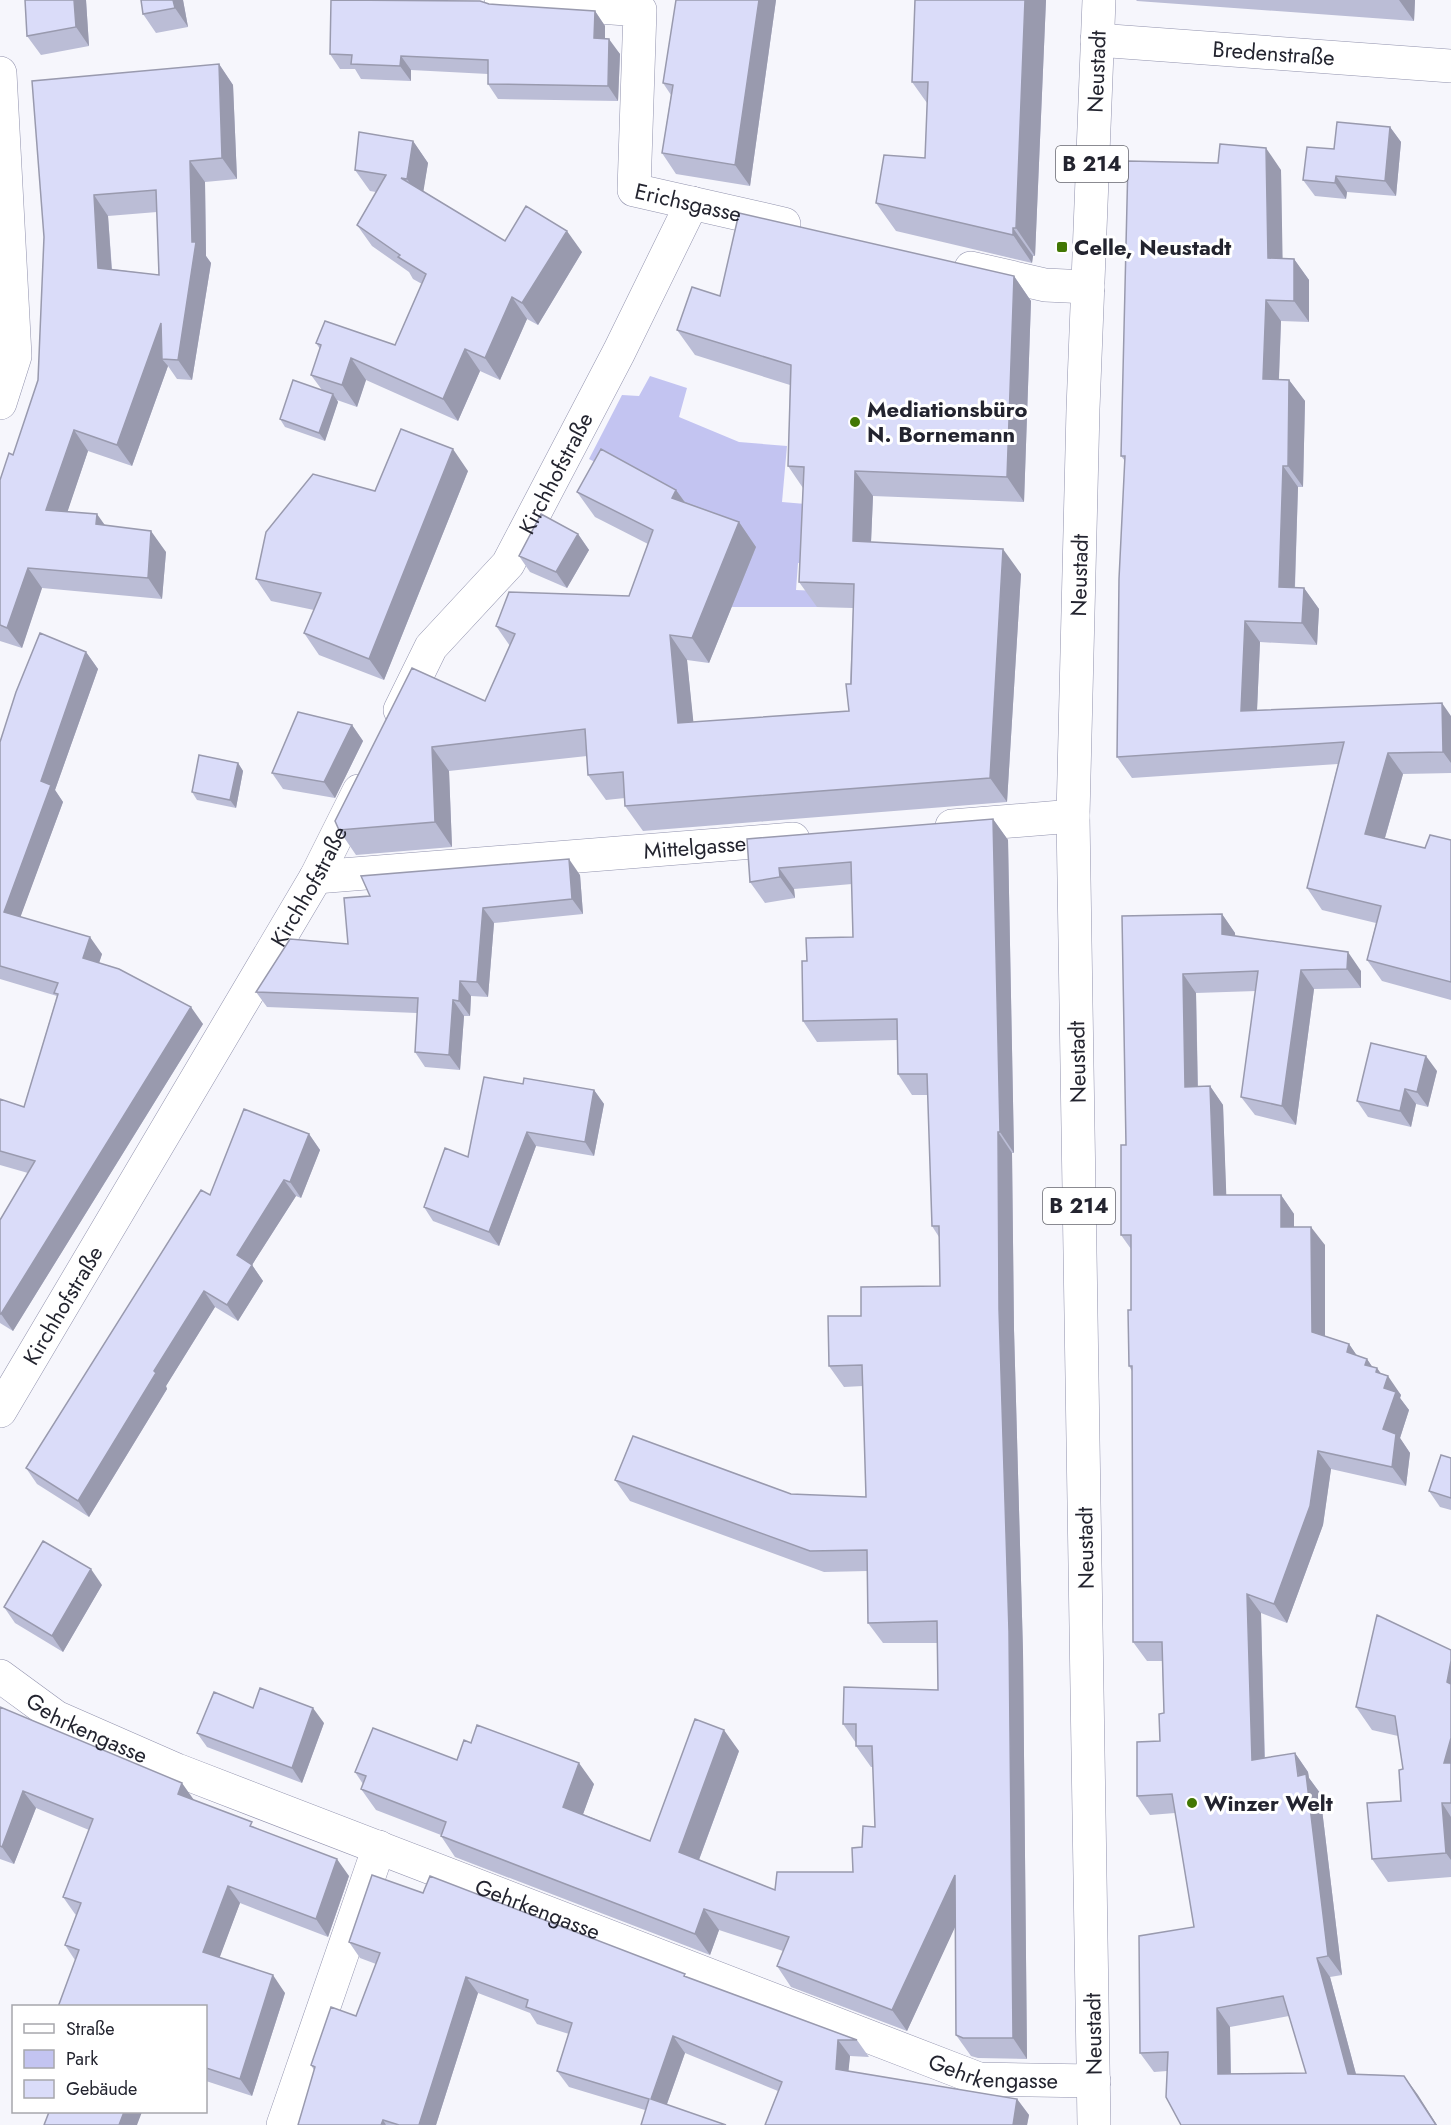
<svg xmlns="http://www.w3.org/2000/svg" width="1451" height="2125" font-family="Jost,sans-serif">
<style>
.green{fill:#c3c4f1}
.lines{fill:none;stroke-linecap:round;stroke-linejoin:round}
.minor-casing{stroke:#9192ad;stroke-width:34}
.major-casing{stroke:#9192ad;stroke-width:34}
.minor{stroke:#fff;stroke-width:33}
.major{stroke:#fff;stroke-width:33}
.wall{fill:#bbbdd6;fill-rule:evenodd}
.shaded-wall{fill:#999aae}
.building{fill:#dadcf9;stroke:#999aae;stroke-width:1.5;fill-rule:evenodd}
.poi-dot{fill:#427704;stroke:#fff;stroke-width:2}
.labels{text-anchor:middle;dominant-baseline:central;stroke-width:6;stroke-linejoin:round;paint-order:stroke}
.shield{fill:#fff;stroke:#65666d;stroke-width:1.5}
.shield-label{font-size:21px;font-weight:bold;fill:#23242f}
.street-label{font-size:22px;fill:#23242f;stroke:#fff}
.poi-label{font-size:22px;font-weight:bold;fill:#23242f;stroke:#fff;text-anchor:start}
</style>
<rect width="100%" height="100%" fill="#f6f6fc"/>
<path class="green" d="M 650,376 L 687,388 L 679,417 L 739,442 L 787,446 L 782,502 L 841,507 L 819,563 L 798,563 L 796,590 L 818,591 L 817,607 L 732,607 L 619,474 L 589,459 L 622,395 L 639,396 Z"/>
<g class="lines">
<defs>
<g id="minor">
<path id="s1" d="M 501,0 L 640,10 L 634,190 L 784,224"/>
<path id="s2" d="M 1097,40 L 1451,66"/>
<path d="M 0,73 L 15,356 L 0,403"/>
<path d="M 971,268 L 1045,285 L 1088,287"/>
<path id="s3" d="M 400,710 L 431,647 L 508,564 L 619,352 L 692,203"/>
<path d="M 952,826 L 1073,816"/>
<path id="s4" d="M 316,877 L 793,839"/>
<path id="s5" d="M 0,1411 L 316,877 L 359,791"/>
<path id="s6" d="M 0,1676 L 56,1717 L 177,1770 L 979,2079 L 1094,2081"/>
<path d="M 283,2125 L 379,1847"/>
</g>
<g id="major">
<path id="s7" d="M 1094,2125 L 1073,816 L 1083,409 L 1099,0"/>
</g>
</defs>
<use href="#minor" class="minor-casing"/>
<use href="#major" class="major-casing"/>
<use href="#minor" class="minor"/>
<use href="#major" class="major"/>
</g>
<path class="wall" d="M 86,0 L 89,46 L 41,55 L 27,36 Z
M 141,0 L 183,0 L 188,27 L 156,33 L 143,14 Z
M 676,0 L 776,0 L 750,186 L 676,174 L 662,153 L 671,95 L 663,83 Z
M 915,0 L 1046,0 L 1035,256 L 1033,256 L 1032,263 L 896,231 L 876,203 L 925,158 L 927,103 L 912,82 Z
M 1136,0 L 1415,0 L 1414,21 L 1137,1 Z
M 489,4 L 595,11 L 605,26 L 605,39 L 620,54 L 618,101 L 498,99 L 488,84 L 488,74 L 411,70 L 411,81 L 361,79 L 355,69 L 340,69 L 330,54 Z
M 219,64 L 233,85 L 237,179 L 205,182 L 206,256 L 211,263 L 192,380 L 177,379 L 168,366 L 132,466 L 88,451 L 67,512 L 105,526 L 166,552 L 162,599 L 42,588 L 22,648 L 0,641 L 0,480 L 13,455 L 38,380 L 44,237 ZM 157,212 L 159,275 L 112,269 L 108,216 Z
M 1390,127 L 1401,142 L 1396,196 L 1347,192 L 1346,199 L 1315,196 L 1303,180 L 1334,149 Z
M 413,141 L 428,163 L 423,191 L 505,241 L 582,252 L 538,325 L 527,319 L 500,380 L 480,371 L 458,421 L 366,380 L 357,407 L 337,400 L 338,402 L 325,441 L 285,427 L 280,419 L 322,390 L 311,375 L 320,349 L 316,343 L 395,345 L 422,284 L 413,279 L 409,272 L 372,246 L 357,225 L 376,192 L 370,191 L 355,170 Z
M 1218,163 L 1281,170 L 1282,258 L 1294,259 L 1309,280 L 1309,322 L 1281,321 L 1279,379 L 1289,380 L 1305,401 L 1303,487 L 1298,487 L 1295,588 L 1304,588 L 1319,609 L 1317,645 L 1260,642 L 1257,710 L 1451,716 L 1451,773 L 1403,774 L 1385,838 L 1425,848 L 1451,840 L 1451,1000 L 1382,981 L 1367,960 L 1376,923 L 1322,910 L 1307,888 L 1338,764 L 1132,778 L 1117,757 L 1125,461 L 1121,456 Z
M 1014,276 L 1031,301 L 1024,502 L 873,496 L 871,542 L 1021,574 L 1007,802 L 643,831 L 625,806 L 625,798 L 606,800 L 588,775 L 587,756 L 449,771 L 452,847 L 356,855 L 339,830 L 335,821 L 485,701 L 510,646 L 496,626 L 629,596 L 648,544 L 595,517 L 577,492 L 676,490 L 685,502 L 739,522 L 756,547 L 709,663 L 687,660 L 693,722 L 849,711 L 853,608 L 817,607 L 799,582 L 803,488 L 788,466 L 790,385 L 695,355 L 677,330 L 720,296 Z
M 468,471 L 384,680 L 319,655 L 304,633 L 314,610 L 271,601 L 256,579 L 375,491 Z
M 578,534 L 589,550 L 567,588 L 530,572 L 519,556 Z
M 86,652 L 98,669 L 55,790 L 63,802 L 20,917 L 102,954 L 99,963 L 203,1024 L 13,1331 L 0,1323 L 0,1220 L 28,1173 L 0,1165 L 0,1099 L 24,1107 L 57,996 L 0,979 L 0,742 Z
M 352,725 L 363,741 L 335,798 L 283,789 L 272,773 Z
M 238,763 L 243,771 L 236,808 L 197,800 L 192,792 Z
M 993,819 L 1008,840 L 1014,1153 L 1012,1153 L 1014,1330 L 1023,1652 L 1027,2059 L 978,2058 L 971,2056 L 956,2035 L 955,1926 L 907,2031 L 791,1987 L 777,1966 L 783,1951 L 719,1930 L 710,1955 L 455,1857 L 441,1836 L 441,1835 L 376,1810 L 361,1789 L 363,1784 L 355,1772 L 457,1760 L 594,1784 L 583,1814 L 650,1841 L 739,1751 L 699,1860 L 775,1890 L 853,1872 L 862,1847 L 875,1827 L 873,1767 L 871,1767 L 856,1746 L 856,1743 L 843,1724 L 938,1690 L 937,1643 L 883,1643 L 868,1623 L 867,1571 L 824,1572 L 630,1501 L 615,1480 L 791,1494 L 866,1497 L 863,1386 L 844,1387 L 829,1366 L 861,1316 L 940,1286 L 939,1237 L 932,1226 L 928,1095 L 912,1095 L 898,1074 L 897,1040 L 817,1042 L 803,1021 L 807,961 L 853,937 L 852,884 L 794,889 L 795,898 L 765,903 L 750,882 L 747,839 Z
M 580,875 L 583,914 L 494,923 L 488,997 L 471,996 L 470,1016 L 464,1016 L 460,1070 L 425,1067 L 415,1052 L 417,1013 L 267,1007 L 256,992 L 348,944 L 370,896 Z
M 1222,914 L 1235,933 L 1235,936 L 1361,971 L 1361,988 L 1314,989 L 1296,1125 L 1255,1115 L 1241,1097 L 1256,991 L 1196,993 L 1198,1086 L 1210,1086 L 1223,1105 L 1226,1195 L 1281,1195 L 1294,1214 L 1294,1227 L 1325,1245 L 1325,1336 L 1349,1344 L 1357,1356 L 1367,1359 L 1372,1367 L 1377,1368 L 1381,1374 L 1401,1395 L 1400,1398 L 1409,1410 L 1400,1438 L 1410,1453 L 1406,1486 L 1331,1469 L 1323,1525 L 1287,1623 L 1261,1613 L 1265,1758 L 1295,1753 L 1308,1772 L 1309,1778 L 1320,1793 L 1342,1975 L 1330,1977 L 1356,2074 L 1404,2076 L 1437,2125 L 1181,2125 L 1167,2071 L 1154,2072 L 1140,2053 L 1194,1927 L 1175,1813 L 1150,1815 L 1137,1796 L 1160,1741 L 1164,1713 L 1162,1661 L 1147,1661 L 1133,1642 L 1132,1371 L 1129,1366 L 1131,1310 L 1131,1249 L 1121,1235 L 1126,1145 L 1122,916 ZM 1289,2016 L 1306,2073 L 1231,2074 L 1230,2027 Z
M 1437,1071 L 1428,1107 L 1416,1104 L 1411,1127 L 1368,1117 L 1357,1101 Z
M 594,1090 L 604,1104 L 594,1156 L 536,1146 L 499,1246 L 433,1221 L 424,1207 L 468,1157 Z
M 309,1134 L 320,1150 L 301,1198 L 296,1196 L 252,1265 L 263,1281 L 238,1321 L 215,1307 L 166,1386 L 167,1389 L 89,1517 L 37,1484 L 26,1468 L 210,1195 Z
M 1451,1458 L 1451,1510 L 1440,1507 L 1429,1491 Z
M 102,1585 L 63,1652 L 15,1623 L 4,1607 Z
M 1451,1650 L 1451,1877 L 1388,1882 L 1372,1859 L 1401,1801 L 1403,1769 L 1398,1736 L 1372,1730 L 1356,1707 Z
M 0,1707 L 194,1800 L 257,1828 L 349,1876 L 328,1937 L 240,1903 L 219,1958 L 285,1993 L 252,2096 L 206,2081 L 206,2007 L 75,1960 L 65,1945 L 76,1915 L 75,1914 L 63,1897 L 89,1830 L 36,1808 L 14,1864 L 0,1859 Z
M 324,1723 L 302,1783 L 207,1747 L 197,1733 Z
M 423,1893 L 688,1978 L 857,2040 L 869,2057 L 850,2056 L 848,2071 L 1017,2099 L 1029,2115 L 1027,2125 L 765,2125 L 778,2091 L 685,2053 L 667,2104 L 645,2110 L 569,2087 L 557,2071 L 569,2034 L 537,2024 L 530,2013 L 478,1993 L 436,2125 L 298,2125 L 314,2070 L 311,2065 L 356,2016 L 376,1964 L 360,1958 L 349,1942 Z"/>
<path class="shaded-wall" d="M 74,0 L 86,0 L 89,46 L 76,27 Z
M 173,0 L 183,0 L 188,27 L 175,8 Z
M 759,0 L 776,0 L 750,186 L 735,165 Z
M 1025,0 L 1046,0 L 1035,256 L 1016,228 Z
M 1399,0 L 1415,0 L 1414,21 Z
M 595,11 L 605,26 L 605,53 L 594,38 Z
M 609,39 L 620,54 L 618,101 L 608,86 Z
M 401,56 L 411,70 L 411,81 L 400,66 Z
M 219,64 L 233,85 L 237,179 L 222,158 Z
M 1390,127 L 1401,142 L 1396,196 L 1385,181 Z
M 413,141 L 428,163 L 422,200 L 407,179 Z
M 1266,148 L 1281,170 L 1283,279 L 1268,258 Z
M 190,161 L 205,182 L 206,256 L 211,263 L 192,380 L 178,360 L 192,242 Z
M 1336,176 L 1347,192 L 1346,199 L 1335,183 Z
M 94,195 L 108,216 L 113,289 L 98,268 Z
M 1013,228 L 1033,256 L 1032,263 L 1013,235 Z
M 567,231 L 582,252 L 538,325 L 522,303 Z
M 1294,259 L 1309,280 L 1309,322 L 1294,301 Z
M 1014,276 L 1031,301 L 1024,502 L 1007,477 Z
M 512,297 L 527,319 L 500,380 L 485,358 Z
M 1266,300 L 1281,321 L 1278,400 L 1263,379 Z
M 161,323 L 162,359 L 168,366 L 132,466 L 117,445 Z
M 465,349 L 480,371 L 458,421 L 443,399 Z
M 351,358 L 366,380 L 357,407 L 342,385 Z
M 1289,380 L 1305,401 L 1303,487 L 1288,466 Z
M 333,394 L 338,402 L 325,441 L 319,433 Z
M 74,430 L 88,451 L 61,531 L 46,510 Z
M 453,449 L 468,471 L 384,680 L 369,659 Z
M 1283,466 L 1298,487 L 1294,609 L 1279,587 Z
M 855,471 L 873,496 L 870,566 L 853,541 Z
M 676,490 L 694,515 L 672,498 Z
M 97,514 L 112,535 L 96,524 Z
M 739,522 L 756,547 L 709,663 L 692,638 Z
M 151,531 L 166,552 L 162,599 L 148,578 Z
M 578,534 L 589,550 L 567,588 L 556,572 Z
M 1003,549 L 1021,574 L 1007,802 L 990,778 Z
M 28,568 L 42,588 L 22,648 L 7,628 Z
M 1304,588 L 1319,609 L 1317,645 L 1302,623 Z
M 1245,621 L 1260,642 L 1256,733 L 1241,711 Z
M 670,635 L 687,660 L 696,747 L 678,723 Z
M 86,652 L 98,669 L 55,790 L 63,802 L 16,929 L 4,912 L 41,781 Z
M 1442,703 L 1451,716 L 1451,763 L 1443,752 Z
M 352,725 L 363,741 L 335,798 L 324,782 Z
M 432,747 L 449,771 L 452,847 L 435,822 Z
M 1388,753 L 1403,774 L 1380,855 L 1365,834 Z
M 238,763 L 243,771 L 236,808 L 230,800 Z
M 993,819 L 1008,840 L 1014,1153 L 1000,1132 Z
M 569,859 L 580,875 L 583,914 L 572,899 Z
M 779,868 L 794,889 L 795,898 L 780,877 Z
M 483,908 L 494,923 L 488,997 L 477,982 Z
M 1222,914 L 1235,933 L 1236,953 L 1222,934 Z
M 90,937 L 102,954 L 95,975 L 83,958 Z
M 1348,952 L 1361,971 L 1361,988 L 1347,969 Z
M 1301,970 L 1314,989 L 1296,1125 L 1282,1106 Z
M 1183,974 L 1196,993 L 1198,1105 L 1185,1087 Z
M 460,981 L 471,996 L 470,1016 L 459,1001 Z
M 453,1000 L 464,1016 L 460,1070 L 449,1055 Z
M 191,1007 L 203,1024 L 13,1331 L 1,1314 Z
M 1426,1056 L 1437,1071 L 1428,1107 L 1417,1092 Z
M 1210,1086 L 1223,1105 L 1227,1214 L 1214,1195 Z
M 1405,1089 L 1416,1104 L 1411,1127 L 1400,1111 Z
M 594,1090 L 604,1104 L 594,1156 L 585,1142 Z
M 527,1132 L 536,1146 L 499,1246 L 489,1232 Z
M 998,1132 L 1012,1153 L 1014,1330 L 1023,1652 L 1027,2059 L 1013,2038 L 999,1309 Z
M 309,1134 L 320,1150 L 301,1198 L 290,1182 Z
M 284,1180 L 296,1196 L 252,1265 L 263,1281 L 238,1321 L 227,1305 L 237,1255 Z
M 1281,1195 L 1294,1214 L 1294,1246 L 1281,1227 Z
M 1311,1227 L 1325,1245 L 1325,1350 L 1312,1332 Z
M 204,1291 L 215,1307 L 166,1386 L 167,1389 L 89,1517 L 78,1501 L 154,1371 Z
M 1349,1344 L 1362,1363 L 1347,1352 Z
M 1367,1359 L 1380,1378 L 1365,1365 Z
M 1377,1368 L 1386,1381 L 1388,1376 L 1401,1395 L 1400,1398 L 1409,1410 L 1400,1438 L 1410,1453 L 1406,1486 L 1392,1467 L 1383,1429 L 1384,1388 L 1376,1372 Z
M 1318,1451 L 1331,1469 L 1323,1525 L 1287,1623 L 1274,1604 Z
M 91,1569 L 102,1585 L 63,1652 L 52,1636 Z
M 1247,1594 L 1261,1613 L 1265,1779 L 1252,1760 Z
M 1451,1661 L 1451,1689 L 1447,1682 Z
M 313,1708 L 324,1723 L 302,1783 L 292,1768 Z
M 724,1730 L 739,1751 L 694,1873 L 679,1852 Z
M 1451,1738 L 1451,1773 L 1444,1763 Z
M 1295,1753 L 1308,1772 L 1309,1778 L 1320,1793 L 1342,1975 L 1328,1956 Z
M 579,1763 L 594,1784 L 578,1828 L 563,1807 Z
M 182,1783 L 194,1800 L 178,1794 Z
M 23,1791 L 36,1808 L 14,1864 L 2,1847 Z
M 1442,1803 L 1451,1817 L 1451,1860 L 1446,1853 Z
M 337,1859 L 349,1876 L 328,1937 L 316,1919 Z
M 955,1875 L 970,1895 L 907,2031 L 892,2010 Z
M 228,1886 L 240,1903 L 215,1970 L 203,1952 Z
M 704,1909 L 719,1930 L 710,1955 L 695,1934 Z
M 1317,1958 L 1330,1977 L 1361,2093 L 1348,2074 Z
M 273,1975 L 285,1993 L 252,2096 L 240,2079 Z
M 466,1977 L 478,1993 L 436,2125 L 419,2125 Z
M 1217,2008 L 1230,2027 L 1231,2092 L 1218,2074 Z
M 673,2036 L 685,2053 L 663,2115 L 651,2099 Z
M 838,2040 L 850,2056 L 847,2086 L 836,2069 Z
M 1404,2076 L 1418,2095 L 1437,2125 L 1436,2125 Z
M 1017,2099 L 1029,2115 L 1027,2125 L 1013,2125 Z
M 124,2112 L 142,2112 L 137,2125 L 119,2125 Z
M 383,2120 L 386,2125 L 381,2125 Z"/>
<path class="building" d="M 25,0 L 74,0 L 76,27 L 27,36 Z
M 141,0 L 173,0 L 175,8 L 143,14 Z
M 331,0 L 480,1 L 489,4 L 595,11 L 594,38 L 609,39 L 608,86 L 488,84 L 488,60 L 401,56 L 400,66 L 351,64 L 352,55 L 330,54 Z
M 676,0 L 759,0 L 735,165 L 662,153 L 673,85 L 663,83 Z
M 915,0 L 1025,0 L 1016,228 L 1013,228 L 1013,235 L 876,203 L 884,155 L 925,158 L 928,82 L 912,82 Z
M 219,64 L 222,158 L 190,161 L 192,242 L 196,242 L 178,360 L 162,359 L 161,323 L 117,445 L 74,430 L 46,510 L 97,514 L 96,524 L 151,531 L 148,578 L 28,568 L 7,628 L 0,625 L 0,480 L 9,453 L 13,455 L 38,380 L 44,237 L 32,81 ZM 156,190 L 159,275 L 98,268 L 94,195 Z
M 1337,122 L 1390,127 L 1385,181 L 1336,176 L 1335,183 L 1303,180 L 1307,147 L 1334,149 Z
M 359,132 L 413,141 L 407,179 L 401,178 L 505,241 L 526,206 L 567,231 L 522,303 L 512,297 L 485,358 L 465,349 L 443,399 L 351,358 L 342,385 L 311,375 L 321,345 L 316,343 L 325,321 L 395,345 L 426,274 L 398,257 L 400,255 L 357,225 L 386,175 L 355,170 Z
M 1220,144 L 1266,148 L 1268,258 L 1294,259 L 1294,301 L 1266,300 L 1263,379 L 1289,380 L 1288,466 L 1283,466 L 1279,587 L 1304,588 L 1302,623 L 1245,621 L 1241,711 L 1442,703 L 1443,752 L 1388,753 L 1365,834 L 1425,848 L 1430,835 L 1451,840 L 1451,982 L 1367,960 L 1381,906 L 1307,888 L 1344,742 L 1117,757 L 1119,579 L 1125,456 L 1121,456 L 1128,161 L 1218,163 Z
M 739,213 L 1014,276 L 1007,477 L 855,471 L 853,541 L 1003,549 L 990,778 L 625,806 L 623,772 L 588,775 L 585,729 L 432,747 L 435,822 L 339,830 L 335,821 L 412,668 L 485,701 L 515,634 L 496,626 L 509,592 L 629,596 L 653,530 L 577,492 L 601,449 L 676,490 L 672,498 L 739,522 L 692,638 L 670,635 L 678,723 L 849,711 L 846,684 L 851,684 L 854,584 L 799,582 L 804,467 L 788,466 L 791,365 L 677,330 L 692,287 L 720,296 Z
M 293,380 L 333,394 L 319,433 L 280,419 Z
M 401,429 L 453,449 L 369,659 L 304,633 L 321,593 L 256,579 L 266,532 L 313,474 L 375,491 Z
M 541,514 L 578,534 L 556,572 L 519,556 Z
M 40,633 L 86,652 L 41,781 L 51,785 L 4,912 L 90,937 L 83,958 L 119,969 L 191,1007 L 1,1314 L 0,1314 L 0,1220 L 35,1161 L 0,1151 L 0,1099 L 24,1107 L 58,994 L 54,993 L 58,983 L 0,966 L 0,742 L 16,692 Z
M 298,712 L 352,725 L 324,782 L 272,773 Z
M 199,755 L 238,763 L 230,800 L 192,792 Z
M 993,819 L 1000,1132 L 998,1132 L 999,1309 L 1009,1631 L 1013,2038 L 963,2038 L 956,2035 L 955,1875 L 892,2010 L 777,1966 L 789,1937 L 704,1909 L 695,1934 L 441,1836 L 446,1822 L 361,1789 L 366,1776 L 355,1772 L 373,1728 L 457,1760 L 464,1740 L 471,1743 L 477,1725 L 579,1763 L 563,1807 L 650,1841 L 695,1719 L 724,1730 L 679,1852 L 775,1890 L 777,1872 L 853,1872 L 852,1848 L 862,1847 L 863,1826 L 875,1827 L 872,1746 L 856,1746 L 856,1724 L 843,1724 L 844,1687 L 938,1690 L 937,1621 L 868,1623 L 867,1550 L 810,1551 L 615,1480 L 633,1436 L 791,1494 L 866,1497 L 862,1365 L 829,1366 L 828,1316 L 861,1316 L 861,1287 L 940,1286 L 939,1226 L 932,1226 L 927,1074 L 898,1074 L 897,1019 L 803,1021 L 802,961 L 807,961 L 806,938 L 853,937 L 851,862 L 779,868 L 780,877 L 750,882 L 747,839 Z
M 569,859 L 572,899 L 483,908 L 477,982 L 460,981 L 459,1001 L 453,1000 L 449,1055 L 415,1052 L 418,998 L 256,992 L 290,939 L 348,944 L 344,898 L 370,896 L 361,876 Z
M 1222,914 L 1222,934 L 1348,952 L 1347,969 L 1301,970 L 1282,1106 L 1241,1097 L 1258,971 L 1183,974 L 1185,1087 L 1210,1086 L 1214,1195 L 1281,1195 L 1281,1227 L 1311,1227 L 1312,1332 L 1349,1344 L 1347,1352 L 1367,1359 L 1365,1365 L 1377,1368 L 1376,1372 L 1388,1376 L 1384,1388 L 1396,1392 L 1383,1429 L 1396,1434 L 1392,1467 L 1318,1451 L 1310,1506 L 1274,1604 L 1247,1594 L 1252,1760 L 1295,1753 L 1298,1776 L 1306,1774 L 1328,1956 L 1317,1958 L 1348,2074 L 1404,2076 L 1436,2125 L 1181,2125 L 1166,2097 L 1168,2052 L 1140,2053 L 1139,1936 L 1194,1927 L 1172,1794 L 1137,1796 L 1137,1742 L 1160,1741 L 1159,1714 L 1164,1713 L 1162,1642 L 1133,1642 L 1132,1366 L 1129,1366 L 1128,1310 L 1131,1310 L 1131,1235 L 1121,1235 L 1121,1145 L 1126,1145 L 1122,916 ZM 1283,1996 L 1306,2073 L 1218,2074 L 1217,2008 Z
M 1371,1043 L 1426,1056 L 1417,1092 L 1405,1089 L 1400,1111 L 1357,1101 Z
M 484,1077 L 523,1084 L 524,1078 L 594,1090 L 585,1142 L 527,1132 L 489,1232 L 424,1207 L 445,1148 L 468,1157 Z
M 244,1109 L 309,1134 L 290,1182 L 284,1180 L 237,1255 L 252,1265 L 227,1305 L 204,1291 L 154,1371 L 156,1373 L 78,1501 L 26,1468 L 201,1190 L 210,1195 Z
M 1441,1455 L 1451,1458 L 1451,1498 L 1429,1491 Z
M 43,1541 L 91,1569 L 52,1636 L 4,1607 Z
M 1377,1615 L 1451,1650 L 1451,1661 L 1447,1682 L 1451,1684 L 1451,1738 L 1444,1763 L 1451,1763 L 1451,1803 L 1442,1803 L 1446,1853 L 1372,1859 L 1367,1803 L 1401,1801 L 1399,1770 L 1403,1769 L 1395,1716 L 1356,1707 Z
M 260,1688 L 313,1708 L 292,1768 L 197,1733 L 214,1692 L 253,1708 Z
M 0,1707 L 182,1783 L 178,1794 L 252,1822 L 250,1826 L 337,1859 L 316,1919 L 228,1886 L 203,1952 L 273,1975 L 240,2079 L 206,2068 L 206,2007 L 58,2007 L 79,1950 L 65,1945 L 81,1903 L 63,1897 L 93,1819 L 23,1791 L 2,1847 L 0,1846 Z
M 372,1875 L 423,1893 L 430,1876 L 685,1974 L 684,1976 L 857,2040 L 838,2040 L 836,2069 L 1017,2099 L 1013,2125 L 765,2125 L 782,2082 L 673,2036 L 651,2099 L 726,2125 L 641,2125 L 649,2099 L 557,2071 L 572,2023 L 526,2007 L 528,2000 L 466,1977 L 419,2125 L 399,2125 L 383,2120 L 381,2125 L 298,2125 L 315,2067 L 311,2065 L 331,2007 L 356,2016 L 380,1953 L 349,1942 Z
M 49,2112 L 124,2112 L 119,2125 L 44,2125 Z"/>
<g class="poi-dot">
<rect x="1056" y="241" width="12" height="12" rx="3"/>
<circle cx="855" cy="422" r="6"/>
<circle cx="1192" cy="1803" r="6"/>
</g>
<g class="labels">
<g class="shield">
<rect x="1056" y="146" width="72" height="36" rx="4.5"/>
<rect x="1043" y="1188" width="72" height="36" rx="4.5"/>
</g>
<g class="shield-label">
<text x="1092" y="164">B 214</text>
<text x="1079" y="1206">B 214</text>
</g>
<g class="street-label">
<text stroke="none"><textPath href="#s2" startOffset="177">Bredenstraße</textPath></text>
<text stroke="none"><textPath href="#s7" startOffset="2054">Neustadt</textPath></text>
<text stroke="none"><textPath href="#s1" startOffset="375">Erichsgasse</textPath></text>
<text stroke="none"><textPath href="#s3" startOffset="286">Kirchhofstraße</textPath></text>
<text stroke="none"><textPath href="#s7" startOffset="1550">Neustadt</textPath></text>
<text stroke="none"><textPath href="#s4" startOffset="380">Mittelgasse</textPath></text>
<text stroke="none"><textPath href="#s5" startOffset="609">Kirchhofstraße</textPath></text>
<text transform="translate(1077 1062) rotate(-91)">Neustadt</text>
<text stroke="none"><textPath href="#s5" startOffset="123">Kirchhofstraße</textPath></text>
<text transform="translate(1085 1548) rotate(-91)">Neustadt</text>
<text stroke="none"><textPath href="#s6" startOffset="102">Gehrkengasse</textPath></text>
<text stroke="none"><textPath href="#s6" startOffset="588">Gehrkengasse</textPath></text>
<text transform="translate(1093 2034) rotate(-91)">Neustadt</text>
<text stroke="none"><textPath href="#s6" startOffset="1074">Gehrkengasse</textPath></text>
</g>
<g class="poi-label">
<text x="1074" y="247">Celle, Neustadt</text>
<text x="867" y="409">Mediationsbüro<tspan x="867" dy="25">N. Bornemann</tspan></text>
<text x="1204" y="1803">Winzer Welt</text>
</g>
</g>
<rect x="12" y="2005" width="195" height="108" fill="#ffffff" stroke="#a7a7ac" stroke-width="1.5"/>
<rect x="24" y="2024" width="30" height="9" fill="#ffffff" stroke="#a7a7ac" stroke-width="1.5"/>
<text x="66" y="2035" font-size="18" fill="#23242f">Straße</text>
<rect x="24" y="2050" width="30" height="18" fill="#c3c4f1" stroke="#a7a7ac" stroke-width="1.5"/>
<text x="66" y="2065" font-size="18" fill="#23242f">Park</text>
<rect x="24" y="2080" width="30" height="18" fill="#dadcf9" stroke="#a7a7ac" stroke-width="1.5"/>
<text x="66" y="2095" font-size="18" fill="#23242f">Gebäude</text>
</svg>
